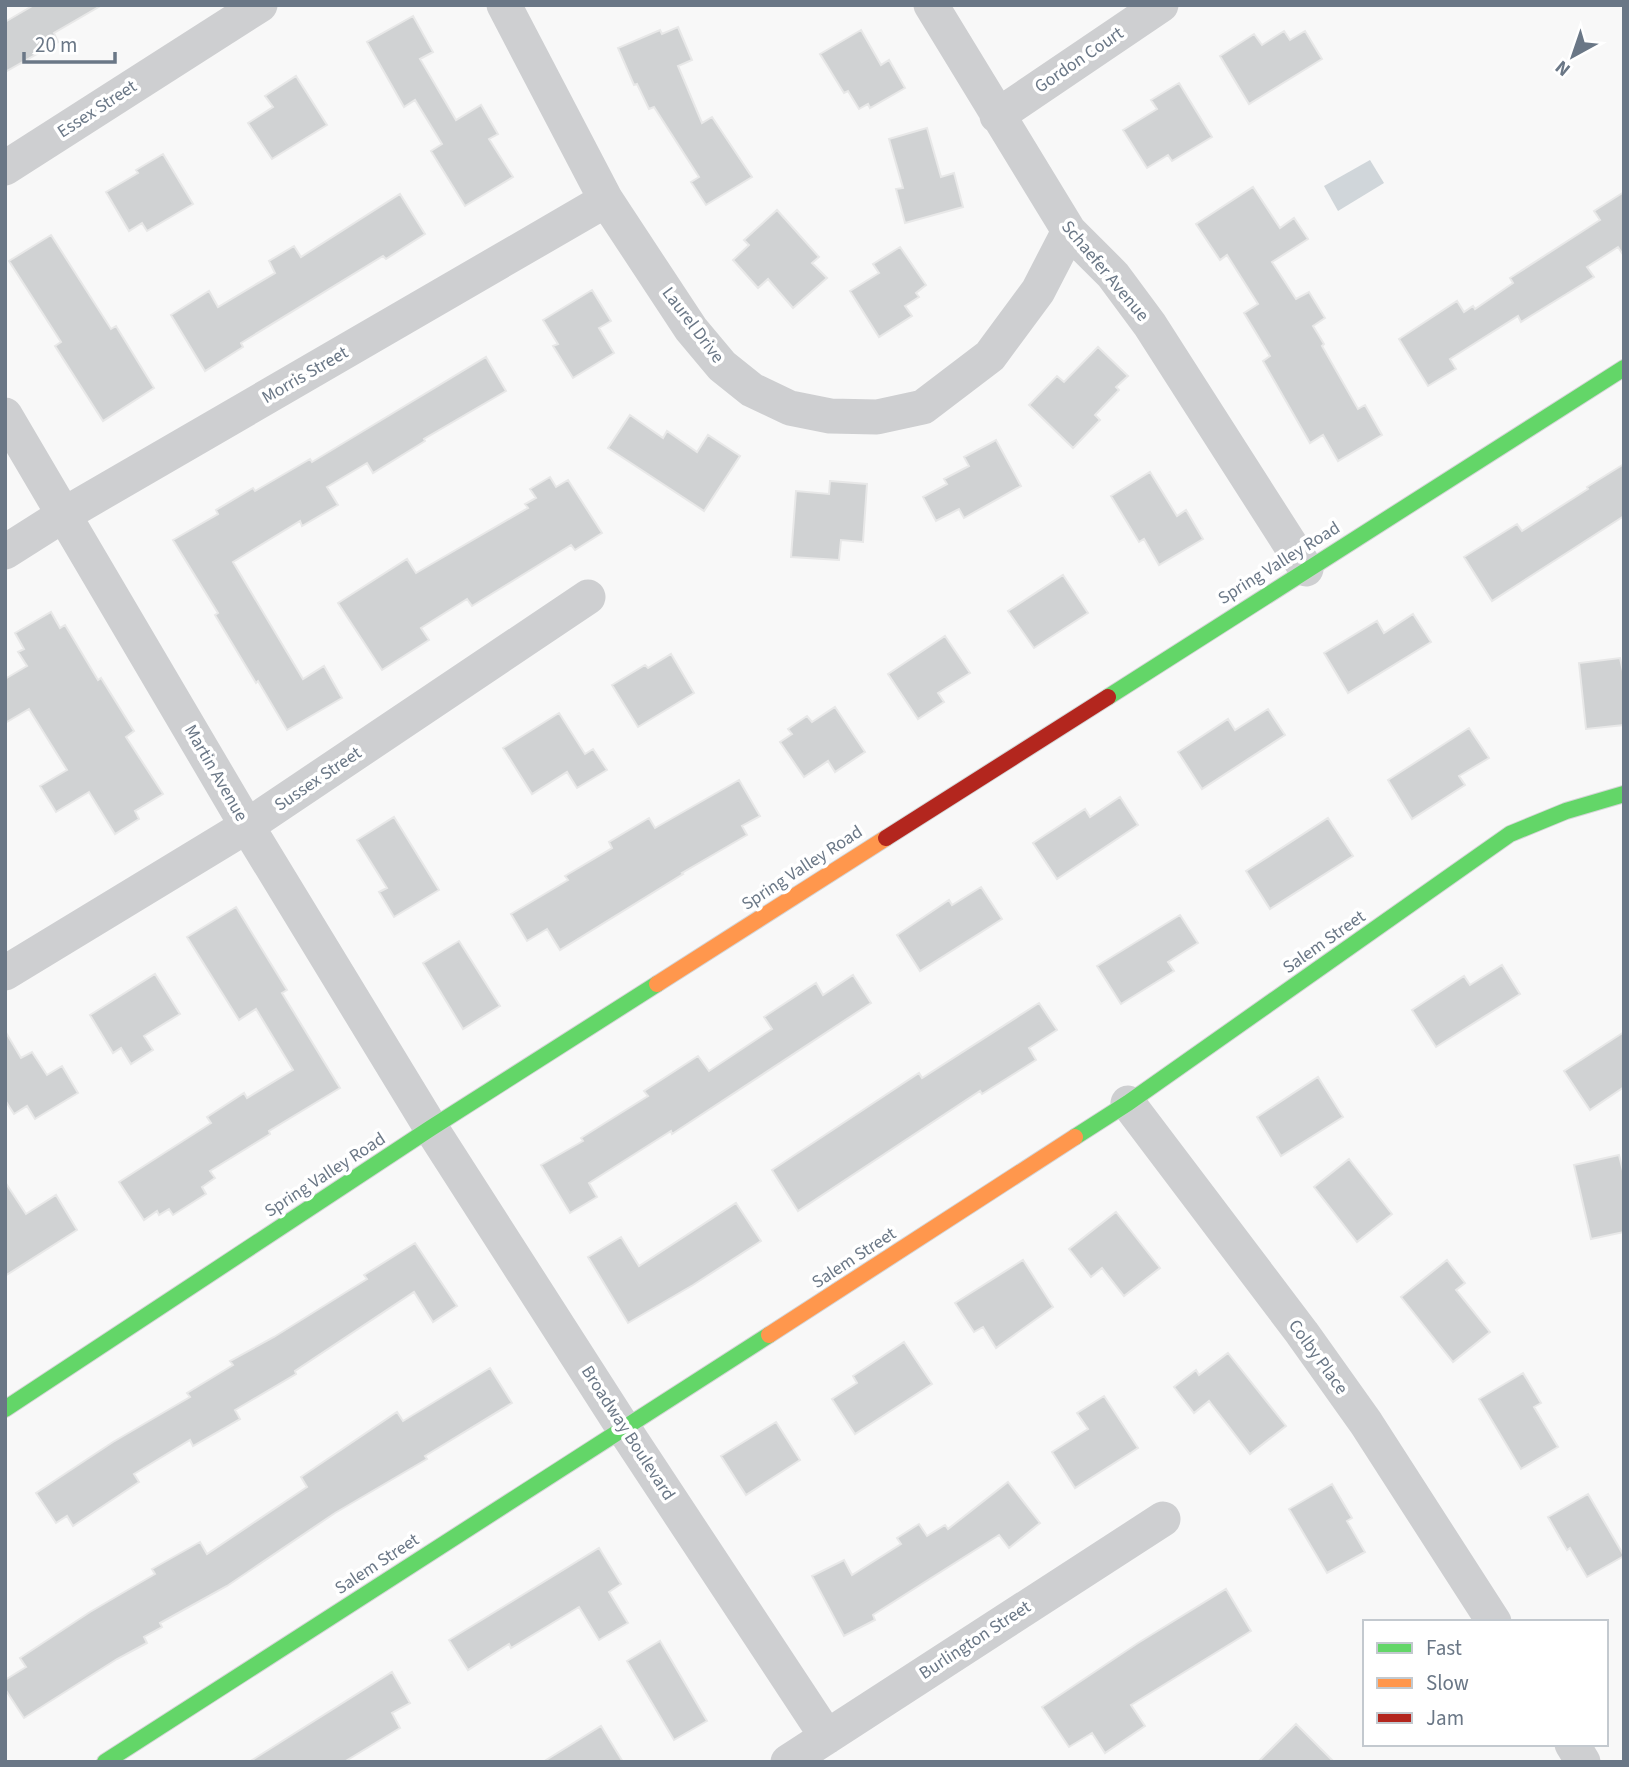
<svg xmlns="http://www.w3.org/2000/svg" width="1629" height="1767" font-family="'Source Sans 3',sans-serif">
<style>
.water{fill:#d0d6da}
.building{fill:#d0d2d3;stroke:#e8e8e8;stroke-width:2}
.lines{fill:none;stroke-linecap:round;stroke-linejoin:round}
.fast-casing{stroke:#d4d5d6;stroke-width:18}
.slow-casing{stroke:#d4d5d6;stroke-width:18}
.jam-casing{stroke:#d4d5d6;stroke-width:18}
.street{stroke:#cecfd1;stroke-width:35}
.fast{stroke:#63d668;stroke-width:16}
.slow{stroke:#ff974d;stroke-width:16}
.jam{stroke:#b3261e;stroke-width:16}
.labels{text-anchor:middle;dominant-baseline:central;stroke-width:7;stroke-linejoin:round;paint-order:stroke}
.street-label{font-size:18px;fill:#6a7786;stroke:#fff}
</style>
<rect width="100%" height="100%" fill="#f8f8f8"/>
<path class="water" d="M 1370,160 L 1384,183 L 1338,211 L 1324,186 Z"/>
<path class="building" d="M 34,5 L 102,5 L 54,33 L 58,42 L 5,72 L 5,22 Z
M 413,16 L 433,52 L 420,59 L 456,120 L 481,105 L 498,134 L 489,139 L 513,177 L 465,206 L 431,151 L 442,144 L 415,100 L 404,107 L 367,42 Z
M 678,27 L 692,60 L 678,66 L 702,123 L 712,117 L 752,177 L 706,205 L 691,182 L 699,177 L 654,107 L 649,109 L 637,84 L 634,85 L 618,48 L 660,30 L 662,34 Z
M 861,30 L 881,65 L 889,60 L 905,88 L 870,108 L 868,104 L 859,109 L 848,91 L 844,93 L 820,54 Z
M 1284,31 L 1290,40 L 1305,31 L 1322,59 L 1249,104 L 1220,56 L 1254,34 L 1262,45 Z
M 296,76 L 327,125 L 272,159 L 248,123 L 273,107 L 265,96 Z
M 1179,83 L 1212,137 L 1172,161 L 1168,155 L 1147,168 L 1123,130 L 1157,109 L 1151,100 Z
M 927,128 L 941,177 L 954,173 L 963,207 L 905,223 L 896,189 L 903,188 L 889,139 Z
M 163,154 L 193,204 L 147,231 L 142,223 L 129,231 L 106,192 L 138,173 L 136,170 Z
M 1253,187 L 1280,228 L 1294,218 L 1308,239 L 1272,262 L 1296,299 L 1309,292 L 1325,318 L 1313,326 L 1324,344 L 1322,346 L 1358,409 L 1365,405 L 1382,435 L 1338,461 L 1323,435 L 1310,443 L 1263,361 L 1270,356 L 1244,313 L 1258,304 L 1227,255 L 1220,260 L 1196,224 Z
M 1624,192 L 1624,256 L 1618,247 L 1587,267 L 1594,277 L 1521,322 L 1518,316 L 1450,359 L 1456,369 L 1428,386 L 1399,339 L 1457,301 L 1464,312 L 1473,306 L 1475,309 L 1513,283 L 1510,278 L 1600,220 L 1594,211 Z
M 400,194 L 425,234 L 386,259 L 383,256 L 241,343 L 243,347 L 205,371 L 171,315 L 209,291 L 218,307 L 275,273 L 269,261 L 294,246 L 301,257 Z
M 777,210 L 819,257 L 812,263 L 827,278 L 793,308 L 768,279 L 758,288 L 733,260 L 749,245 L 744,240 Z
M 51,235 L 111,329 L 116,326 L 154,388 L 103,421 L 55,346 L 61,342 L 9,261 Z
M 900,247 L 926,285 L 916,293 L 919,297 L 905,306 L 912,316 L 879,337 L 850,291 L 879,273 L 873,264 Z
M 592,290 L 611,321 L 599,328 L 614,353 L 573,378 L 553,346 L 558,344 L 543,320 Z
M 1098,347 L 1128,376 L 1116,387 L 1119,390 L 1095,415 L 1100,420 L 1073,448 L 1029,405 L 1057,376 L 1064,382 Z
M 486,357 L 506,391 L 424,439 L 425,441 L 373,473 L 367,463 L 327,487 L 338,505 L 302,526 L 300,521 L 233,562 L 303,679 L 324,666 L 342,698 L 287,730 L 258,681 L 256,683 L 215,615 L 218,613 L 173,540 L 218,514 L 216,510 L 253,488 L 255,491 L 310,459 L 312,462 Z
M 630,415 L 663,438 L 667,431 L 697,452 L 708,435 L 740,456 L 704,511 L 608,448 Z
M 996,440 L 1021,486 L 964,518 L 959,509 L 936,521 L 923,497 L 947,484 L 944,479 L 969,466 L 964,457 Z
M 1624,464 L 1624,516 L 1492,601 L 1464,557 L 1517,524 L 1522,531 L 1588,489 L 1587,487 Z
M 1150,472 L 1177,516 L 1186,510 L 1203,539 L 1159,565 L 1144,539 L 1139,542 L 1111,496 Z
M 550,477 L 556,487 L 568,480 L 602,533 L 575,550 L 571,545 L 472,606 L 467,599 L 421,628 L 429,640 L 382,670 L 338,603 L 407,559 L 416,573 L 528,508 L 525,504 L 536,498 L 530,489 Z
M 830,481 L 867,484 L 863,542 L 841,540 L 839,560 L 791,557 L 796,491 L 829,494 Z
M 1063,575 L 1088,613 L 1034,648 L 1008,611 Z
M 51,612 L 60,628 L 65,625 L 98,680 L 101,678 L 134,731 L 126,737 L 163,794 L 135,811 L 139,819 L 115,834 L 89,792 L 56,812 L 40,786 L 67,770 L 29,709 L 5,723 L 5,679 L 27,666 L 18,652 L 24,649 L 15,633 Z
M 1413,614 L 1431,642 L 1348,693 L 1324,653 L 1377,621 L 1384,633 Z
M 945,636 L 970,673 L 938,693 L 944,702 L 918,719 L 888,674 Z
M 671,654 L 694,693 L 638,727 L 612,685 L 645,665 L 648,668 Z
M 1620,658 L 1624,676 L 1624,725 L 1586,729 L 1579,663 Z
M 835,707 L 865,752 L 835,772 L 828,761 L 804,777 L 780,742 L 792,734 L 788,729 L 807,716 L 812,722 Z
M 1268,709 L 1285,735 L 1202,789 L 1178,752 L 1228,719 L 1235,730 Z
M 559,713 L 585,754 L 593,749 L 607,770 L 577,788 L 567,772 L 532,794 L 503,748 Z
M 1469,728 L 1489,758 L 1459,776 L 1465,785 L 1412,819 L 1388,780 Z
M 739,780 L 760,816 L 742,826 L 747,835 L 682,873 L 683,874 L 560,950 L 547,929 L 527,941 L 511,914 L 568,880 L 565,876 L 612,848 L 609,842 L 649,818 L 655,828 Z
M 1120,797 L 1138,825 L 1057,879 L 1033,843 L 1085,809 L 1090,817 Z
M 394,817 L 439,890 L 394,917 L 379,892 L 387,888 L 357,840 Z
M 1328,818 L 1353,856 L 1270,909 L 1246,871 Z
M 981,887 L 1002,919 L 920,971 L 897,935 L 949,900 L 952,905 Z
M 236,907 L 287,990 L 282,993 L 340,1088 L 269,1131 L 270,1134 L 210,1171 L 215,1178 L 202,1187 L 206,1194 L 173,1215 L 169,1209 L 159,1215 L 157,1211 L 144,1220 L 119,1182 L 211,1123 L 207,1117 L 244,1093 L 247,1098 L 293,1070 L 256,1009 L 239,1020 L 187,937 Z
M 1180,915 L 1198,943 L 1168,962 L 1174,971 L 1121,1004 L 1097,966 Z
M 459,941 L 500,1006 L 463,1029 L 423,963 Z
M 1502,965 L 1520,994 L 1436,1047 L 1412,1010 L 1464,976 L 1470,985 Z
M 155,974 L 180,1014 L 144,1036 L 153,1050 L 131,1064 L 121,1048 L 113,1053 L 90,1015 Z
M 853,975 L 871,1003 L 672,1134 L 671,1131 L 589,1183 L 597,1197 L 570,1213 L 541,1165 L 583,1141 L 581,1138 L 648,1096 L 644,1091 L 698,1056 L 709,1071 L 772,1029 L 764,1017 L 816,983 L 823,995 Z
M 1039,1003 L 1057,1030 L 1029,1048 L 1036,1060 L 982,1094 L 980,1091 L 798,1211 L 772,1170 L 919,1073 L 922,1078 Z
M 5,1031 L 21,1058 L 32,1052 L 47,1075 L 62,1066 L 78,1093 L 35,1119 L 27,1106 L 14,1114 L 5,1100 Z
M 1624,1032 L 1624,1087 L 1590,1110 L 1564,1071 Z
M 1318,1077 L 1343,1117 L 1281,1156 L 1257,1117 Z
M 1619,1155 L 1624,1175 L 1624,1232 L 1591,1239 L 1574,1165 Z
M 1349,1159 L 1392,1214 L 1357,1242 L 1314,1187 Z
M 5,1182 L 26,1214 L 56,1195 L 77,1230 L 5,1276 Z
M 736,1203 L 761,1241 L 693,1285 L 628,1323 L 588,1257 L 621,1237 L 639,1266 Z
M 1116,1212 L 1160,1268 L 1124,1296 L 1102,1268 L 1091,1277 L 1069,1249 Z
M 415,1243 L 457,1306 L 433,1322 L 414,1292 L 295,1371 L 296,1374 L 235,1410 L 240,1419 L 193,1446 L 190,1440 L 134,1474 L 139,1482 L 73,1526 L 67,1516 L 56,1523 L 36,1493 L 113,1442 L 190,1397 L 187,1393 L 233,1365 L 230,1361 L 274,1337 L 367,1279 L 364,1275 Z
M 1023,1260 L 1053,1307 L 996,1348 L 983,1327 L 974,1332 L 955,1303 Z
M 1447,1260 L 1465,1283 L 1456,1290 L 1490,1332 L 1453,1362 L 1401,1297 Z
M 904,1342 L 932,1384 L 855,1434 L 832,1399 L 857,1383 L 853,1376 Z
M 1228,1353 L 1286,1426 L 1250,1454 L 1209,1401 L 1194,1413 L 1174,1387 L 1196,1370 L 1199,1375 Z
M 490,1368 L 512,1403 L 425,1456 L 427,1459 L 335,1513 L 227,1586 L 160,1623 L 162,1627 L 144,1637 L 147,1643 L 117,1659 L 24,1718 L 5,1689 L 5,1680 L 26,1667 L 20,1658 L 90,1612 L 155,1574 L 152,1569 L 200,1542 L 207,1554 L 307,1487 L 301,1477 L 397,1412 L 403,1421 Z
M 1523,1373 L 1541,1403 L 1534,1407 L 1558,1447 L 1521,1469 L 1479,1399 Z
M 1104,1396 L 1138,1448 L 1075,1488 L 1052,1452 L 1088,1429 L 1077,1413 Z
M 776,1422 L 800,1460 L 746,1495 L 721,1456 Z
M 1008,1482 L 1040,1523 L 1009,1548 L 999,1535 L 873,1615 L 875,1620 L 844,1636 L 812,1576 L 844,1560 L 852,1575 L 901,1544 L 897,1538 L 919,1524 L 927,1536 L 945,1525 L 948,1529 Z
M 1332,1484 L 1352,1518 L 1347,1521 L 1365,1552 L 1327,1573 L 1289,1509 Z
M 1588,1494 L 1624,1556 L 1587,1577 L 1570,1548 L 1567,1550 L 1548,1517 Z
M 599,1548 L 621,1584 L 609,1592 L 628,1623 L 599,1640 L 579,1607 L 511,1648 L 509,1644 L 468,1670 L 449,1640 Z
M 1226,1589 L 1251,1631 L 1131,1705 L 1145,1726 L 1105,1753 L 1092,1733 L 1069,1747 L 1042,1707 L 1138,1643 Z
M 660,1641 L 707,1721 L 674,1740 L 627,1661 Z
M 392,1672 L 410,1703 L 392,1713 L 400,1728 L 344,1762 L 249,1762 Z
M 1296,1724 L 1334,1762 L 1258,1762 Z
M 601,1726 L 623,1762 L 543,1762 Z"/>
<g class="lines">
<defs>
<path id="fast" d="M 1108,697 L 1624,368
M 1075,1137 L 1128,1103 L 1510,834 L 1566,811 L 1624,794
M 5,1409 L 431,1128 L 657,984
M 105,1762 L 769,1335"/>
<path id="slow" d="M 657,984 L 886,838
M 769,1335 L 1075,1137"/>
<path id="jam" d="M 886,838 L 1108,697"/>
</defs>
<use href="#fast" class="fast-casing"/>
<use href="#slow" class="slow-casing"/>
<use href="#jam" class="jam-casing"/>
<path class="street" d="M 504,5 L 606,200 L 691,329 L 722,366 L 752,390 L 790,408 L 830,416 L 877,417 L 923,407 L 990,356 L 1038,291 L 1069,231
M 931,5 L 1069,231 L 1113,275 L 1150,325 L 1306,569
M 997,116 L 1161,5
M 5,168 L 260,5
M 5,415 L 247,826 L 431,1128 L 624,1429 L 827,1737
M 5,552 L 65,514 L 606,200
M 5,973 L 247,826 L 588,597
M 1128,1103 L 1302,1333 L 1366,1423 L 1494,1622
M 1572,1744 L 1583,1762
M 788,1762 L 1163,1519"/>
<use href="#fast" class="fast"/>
<use href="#slow" class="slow"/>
<use href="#jam" class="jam"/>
</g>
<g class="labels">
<g class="street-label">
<text transform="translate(1079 60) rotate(-34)">Gordon Court</text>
<text transform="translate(97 109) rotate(-33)">Essex Street</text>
<text transform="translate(1105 271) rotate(50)">Schaefer Avenue</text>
<text transform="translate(693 325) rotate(53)">Laurel Drive</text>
<text transform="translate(305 375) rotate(-30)">Morris Street</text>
<text transform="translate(1279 563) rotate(-32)">Spring Valley Road</text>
<text transform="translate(216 773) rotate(60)">Martin Avenue</text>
<text transform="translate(318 779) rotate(-34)">Sussex Street</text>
<text transform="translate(802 868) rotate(-33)">Spring Valley Road</text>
<text transform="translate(1324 942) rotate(-35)">Salem Street</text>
<text transform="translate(325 1175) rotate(-33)">Spring Valley Road</text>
<text transform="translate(854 1258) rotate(-33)">Salem Street</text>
<text transform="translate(1318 1357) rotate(54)">Colby Place</text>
<text transform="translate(628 1433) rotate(57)">Broadway Boulevard</text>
<text transform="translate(377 1564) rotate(-33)">Salem Street</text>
<text transform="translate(975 1640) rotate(-33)">Burlington Street</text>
</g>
</g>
<rect width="1629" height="1767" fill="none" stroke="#6a7786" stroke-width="14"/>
<rect x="1363" y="1620" width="245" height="126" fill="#ffffff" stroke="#c3c9cf" stroke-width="2"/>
<rect x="1377" y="1643" width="35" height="10" fill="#63d668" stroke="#c3c9cf" stroke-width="2"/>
<text x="1426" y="1655" font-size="21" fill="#6a7786">Fast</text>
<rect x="1377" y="1678" width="35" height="10" fill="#ff974d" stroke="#c3c9cf" stroke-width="2"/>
<text x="1426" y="1690" font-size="21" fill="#6a7786">Slow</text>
<rect x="1377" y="1713" width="35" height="10" fill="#b3261e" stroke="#c3c9cf" stroke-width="2"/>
<text x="1426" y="1725" font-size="21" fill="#6a7786">Jam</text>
<g transform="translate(1573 56) rotate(220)" stroke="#ffffff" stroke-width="5" paint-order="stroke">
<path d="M0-5L12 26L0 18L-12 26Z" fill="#6a7786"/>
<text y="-10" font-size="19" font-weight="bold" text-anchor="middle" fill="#6a7786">N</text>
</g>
<path d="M24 52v10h91v-10" fill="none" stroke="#6a7786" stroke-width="3.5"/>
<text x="35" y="52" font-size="21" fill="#6a7786" stroke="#ffffff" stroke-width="5" paint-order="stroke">20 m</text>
</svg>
